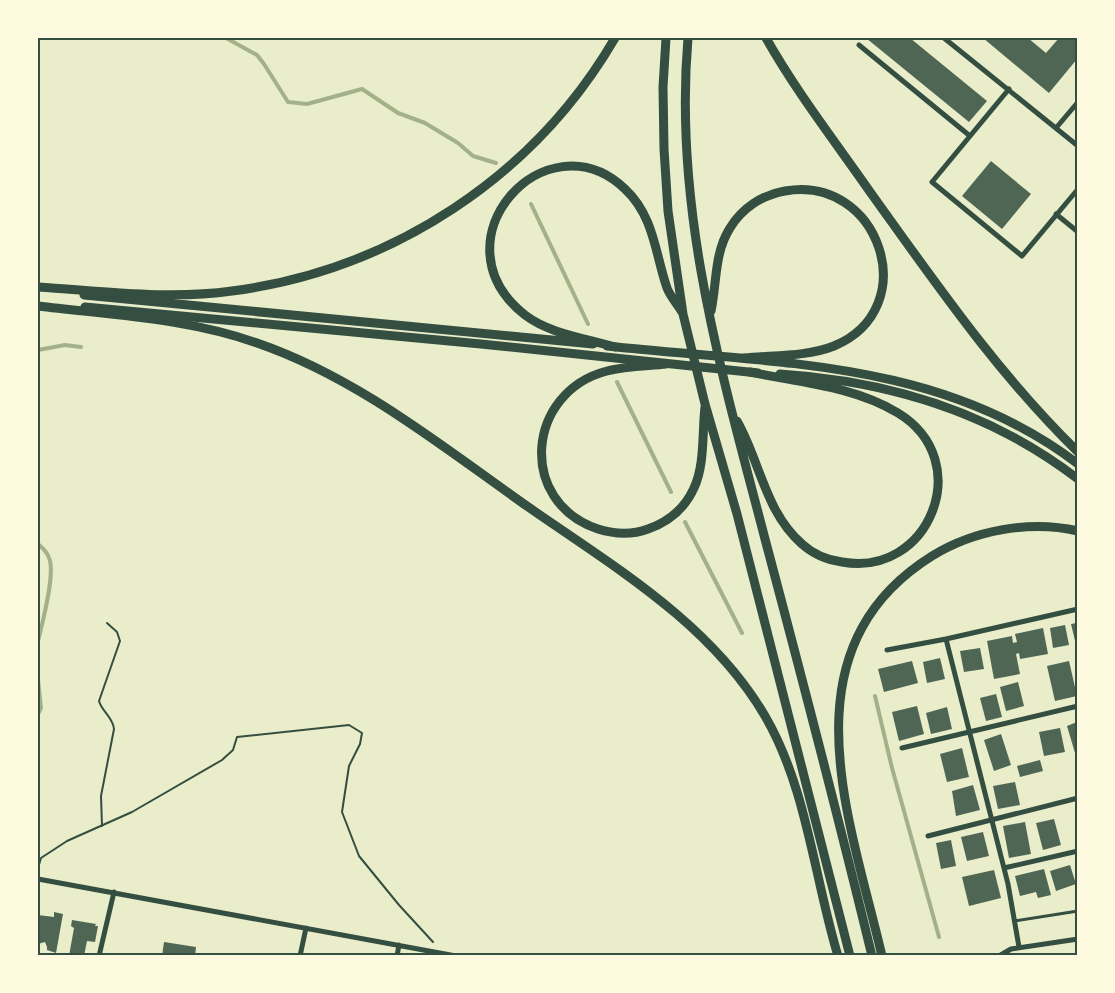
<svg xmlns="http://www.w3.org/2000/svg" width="1115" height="993" font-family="Manrope,sans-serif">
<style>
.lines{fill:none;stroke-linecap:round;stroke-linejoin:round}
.stream{stroke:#a3b18a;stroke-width:4}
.building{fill:#4f6655}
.path{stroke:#344e41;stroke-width:2}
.service{stroke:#344e41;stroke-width:3}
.minor{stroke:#344e41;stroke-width:5}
.primary{stroke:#344e41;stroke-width:9}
.trunk{stroke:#344e41;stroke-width:9}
.neatline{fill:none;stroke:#344e41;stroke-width:2}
</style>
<rect width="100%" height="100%" fill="#e9edc9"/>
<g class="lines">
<path class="stream" d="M 226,38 L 257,55 L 264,64 L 288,102 L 307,104 L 362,89 L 398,113 L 425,123 L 458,143 L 473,156 L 496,163
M 531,204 L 588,324
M 38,350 L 65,345 L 81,347
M 617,382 L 671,492
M 685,522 L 742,633
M 38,544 C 42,548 47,551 49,558 C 56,573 42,624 38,641
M 38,680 L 41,708 L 38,714
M 875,696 L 892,768 L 939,937"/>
</g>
<path class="building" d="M 866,38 L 910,38 L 987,101 L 969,122 Z
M 983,38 L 1028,38 L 1046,53 L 1059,38 L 1077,38 L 1077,59 L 1049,93 Z
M 991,161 L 1031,194 L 1002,229 L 962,196 Z
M 1077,623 L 1077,649 L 1071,624 Z
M 1065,625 L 1069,645 L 1053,648 L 1050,628 Z
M 1043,628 L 1048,654 L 1020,659 L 1019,653 L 1016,654 L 1020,674 L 994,679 L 987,641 L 1012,636 L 1013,643 L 1017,642 L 1015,634 Z
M 980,648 L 984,669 L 964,672 L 960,651 Z
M 940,658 L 945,679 L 927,683 L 923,662 Z
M 912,661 L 918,683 L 884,692 L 878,669 Z
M 1069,661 L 1077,696 L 1055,701 L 1047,666 Z
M 1018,682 L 1024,706 L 1006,711 L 1000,687 Z
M 996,694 L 1002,717 L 986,721 L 980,698 Z
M 917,706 L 924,734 L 899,741 L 892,712 Z
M 947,707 L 952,729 L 931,734 L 926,713 Z
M 1077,722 L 1077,752 L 1075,753 L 1067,726 Z
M 1060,728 L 1065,752 L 1044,756 L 1039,732 Z
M 1001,734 L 1011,765 L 994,771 L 984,740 Z
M 962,748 L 969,777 L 947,782 L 940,754 Z
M 1040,760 L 1043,771 L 1020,777 L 1017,766 Z
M 1015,782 L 1020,805 L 998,809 L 993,786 Z
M 973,785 L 980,810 L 956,816 L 952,791 Z
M 1054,819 L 1061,845 L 1043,850 L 1036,823 Z
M 1025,822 L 1031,854 L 1009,858 L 1003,826 Z
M 983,832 L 989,856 L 967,861 L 961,837 Z
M 951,840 L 956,866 L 941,869 L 936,843 Z
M 1070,865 L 1076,884 L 1056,891 L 1050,871 Z
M 1044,869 L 1051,895 L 1038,898 L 1036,892 L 1020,896 L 1015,876 Z
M 994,870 L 1001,898 L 969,906 L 962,877 Z
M 54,912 L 63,914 L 56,953 L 47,950 L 47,947 L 45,942 L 38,944 L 38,915 L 54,917 Z
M 72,920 L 96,924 L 95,926 L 98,926 L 95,942 L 87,941 L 84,956 L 69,956 L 74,928 L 71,926 Z
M 164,942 L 196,947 L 195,956 L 162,956 Z"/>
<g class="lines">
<path class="path" d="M 102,826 L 101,796 L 114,729 C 113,717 102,712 99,701 L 120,641 L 117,632 L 107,623
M 38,868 L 41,858 L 67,841 L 132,812 L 222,760 L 233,750 L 237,737 L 349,725 L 362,733 L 360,744 L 349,766 L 342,812 L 359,856 L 399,905 L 433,942"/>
<path class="service" d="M 1014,921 L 1078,911"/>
<path class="minor" d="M 944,38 L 1078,146
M 859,45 L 970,136
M 1009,89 L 932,182 L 1022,256 L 1078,189
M 1056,128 L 1078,102
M 1056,214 L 1078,232
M 946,639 L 1008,884 L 1019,947
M 887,650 L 946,639 L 1078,609
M 902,748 L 1078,706
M 928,836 L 1078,798
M 1004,868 L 1078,851
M 38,879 L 456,956
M 99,956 L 114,892
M 300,956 L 306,928
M 397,956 L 399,945
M 999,956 L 1011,949 L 1078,939"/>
<path class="primary" d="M 84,295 L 593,344
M 85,307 L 481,344 L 758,373
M 607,346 C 772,364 939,358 1078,464
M 780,374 C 889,381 991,412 1078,479"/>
<path class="trunk" d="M 666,38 L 663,87 L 664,149 L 668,211 L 683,314 L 705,404 L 737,514 L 770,643 L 850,956
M 688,38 C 673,211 722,374 765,539 C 802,678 838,816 872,956
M 766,38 C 797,93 837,144 873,196 C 937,285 999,375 1078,452
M 38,287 C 102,291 168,300 232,291 C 392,270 534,177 615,38
M 38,306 C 111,315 187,318 257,343 C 356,377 439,444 524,504 C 611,565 710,622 765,716 C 807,788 814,877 838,956
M 711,311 C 717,283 714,253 730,228 C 742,208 762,195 785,191 C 879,174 925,308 834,346 C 806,357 773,355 744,358
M 615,347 C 585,338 550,334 525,315 C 431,241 546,114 625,189 C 654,216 655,253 667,288 C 670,296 677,304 682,312
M 666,364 C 647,366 626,366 607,371 C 526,392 517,502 598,529 C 614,534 632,535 648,529 C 668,522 685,508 694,488 C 705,465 702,432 705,407
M 737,421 C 760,461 765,512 802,544 C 813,554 827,560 842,562 C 929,578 977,461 898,413 C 854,386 798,382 750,372
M 882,956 C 850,819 782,650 932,556 C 974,530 1030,520 1078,531"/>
</g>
<rect width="1115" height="993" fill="none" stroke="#fefae0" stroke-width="78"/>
<rect x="39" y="39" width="1037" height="915" class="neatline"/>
</svg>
